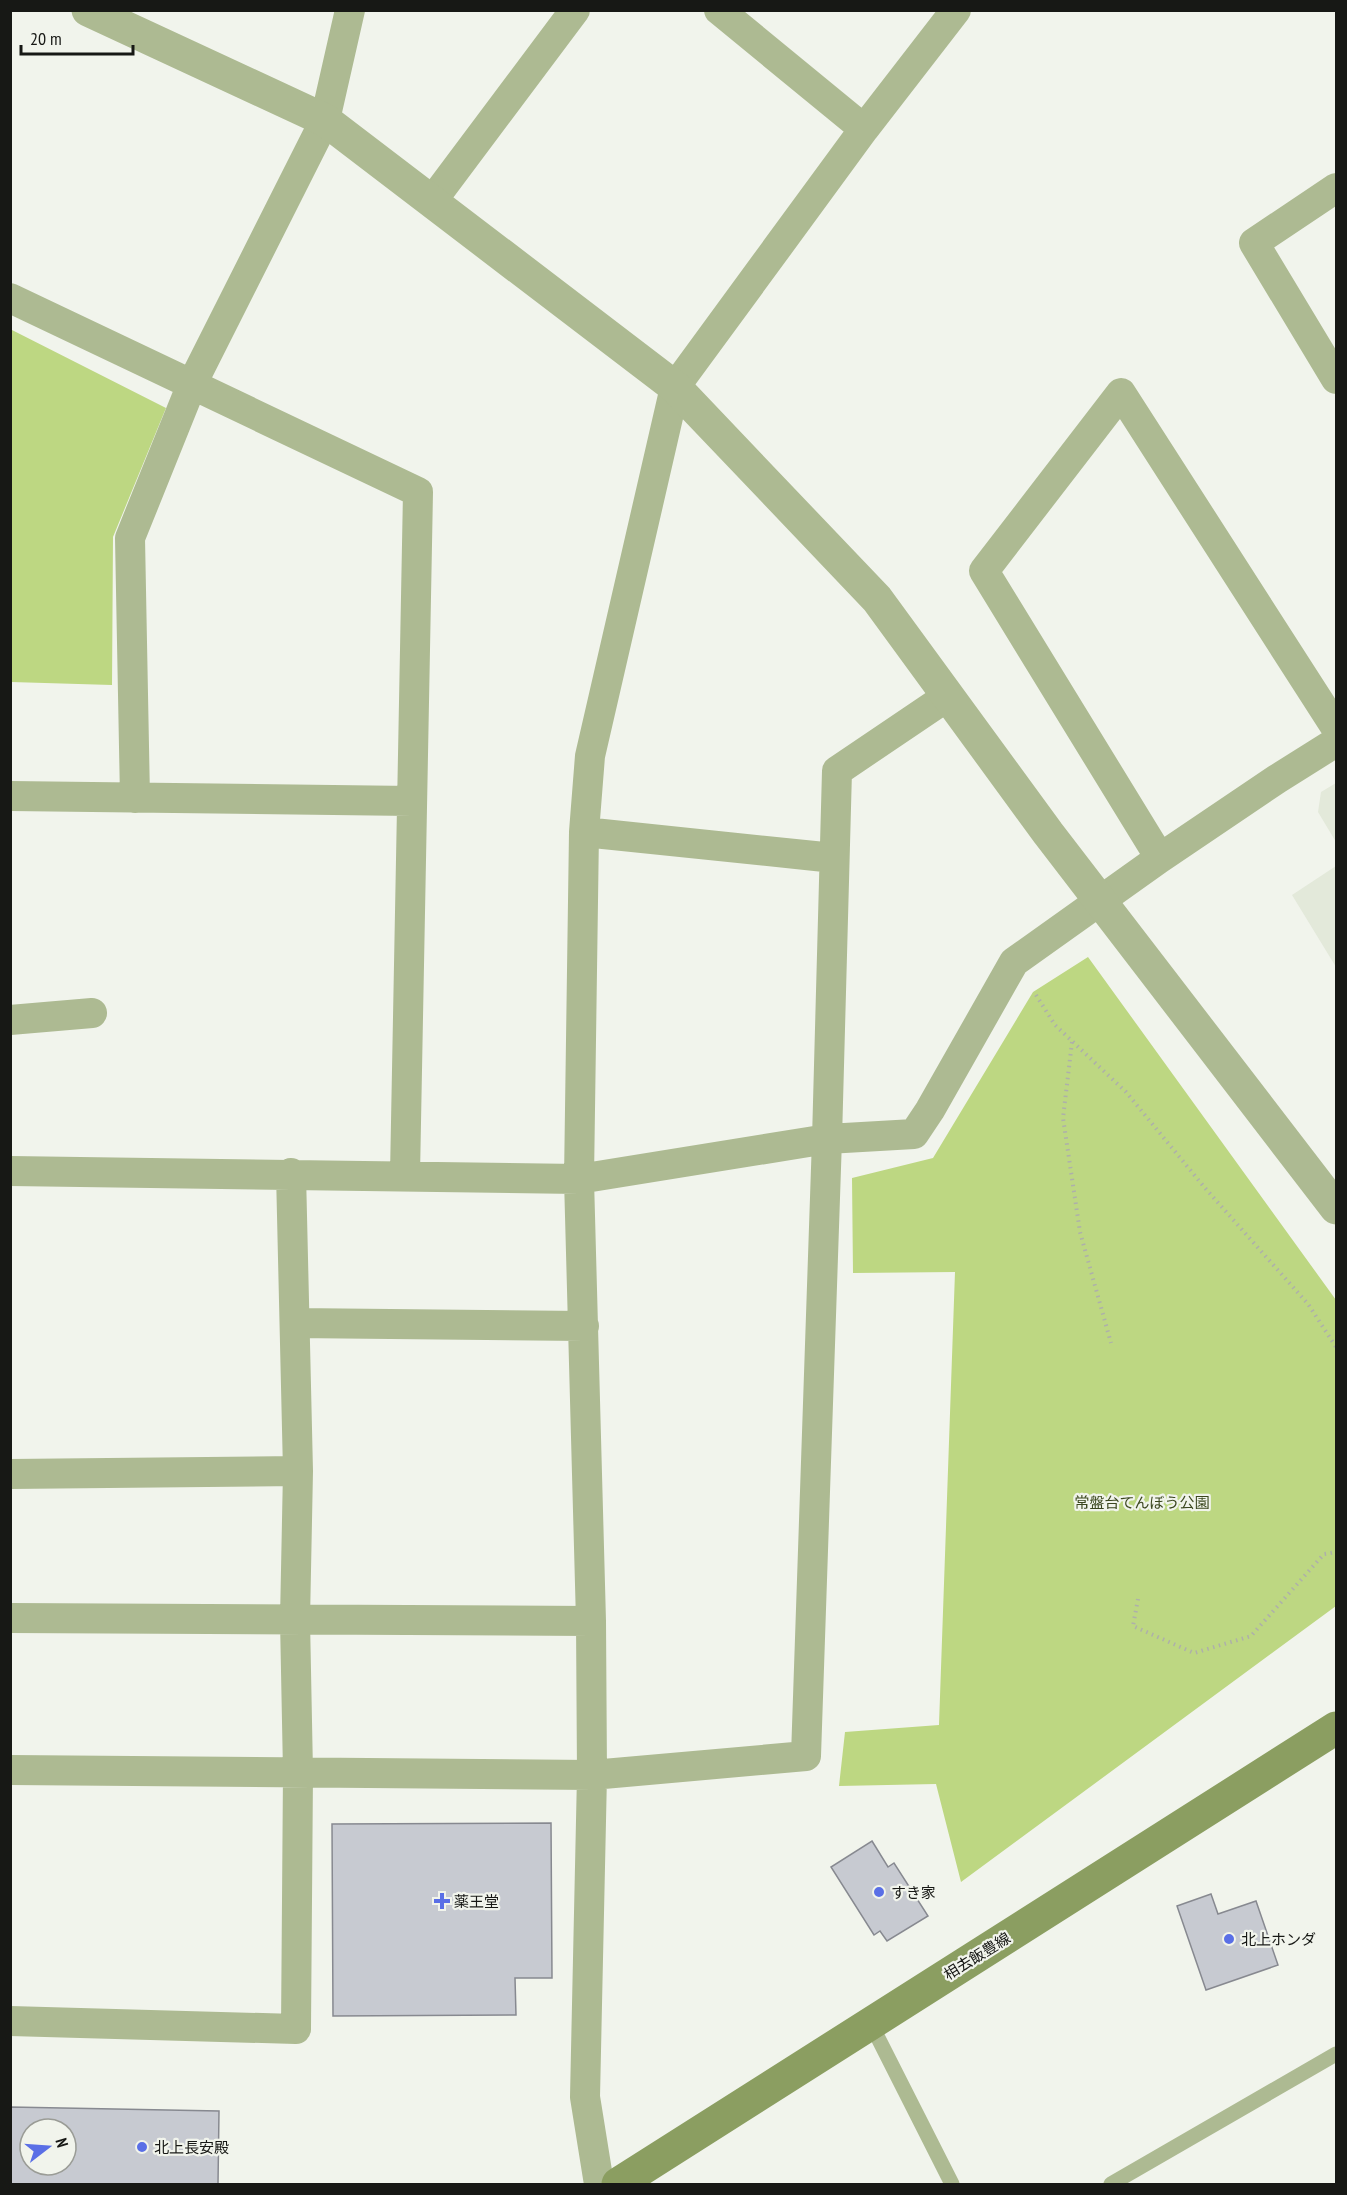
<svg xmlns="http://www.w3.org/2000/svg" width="1347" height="2195" font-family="'PT Sans Narrow','Noto Sans JP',sans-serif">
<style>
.built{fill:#e3e9da}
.green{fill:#bdd782}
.building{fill:#c7cad1;stroke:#878990;stroke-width:1.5;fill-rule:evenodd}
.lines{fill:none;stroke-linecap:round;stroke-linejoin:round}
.path{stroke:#aeb0aa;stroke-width:4;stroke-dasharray:1.5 4.5;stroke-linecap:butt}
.service{stroke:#adba92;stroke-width:15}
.minor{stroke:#adba92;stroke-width:30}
.tertiary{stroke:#adba92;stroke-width:33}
.secondary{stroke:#8b9e61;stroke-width:33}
.poi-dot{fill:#5a6fe6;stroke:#f1f4ec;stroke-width:2}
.labels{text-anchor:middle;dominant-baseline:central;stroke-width:4.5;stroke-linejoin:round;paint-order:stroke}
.park-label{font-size:15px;fill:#3b471f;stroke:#f1f4ec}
.poi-label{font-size:15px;fill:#171815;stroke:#f1f4ec;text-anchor:start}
.street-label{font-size:15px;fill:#171815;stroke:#f1f4ec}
</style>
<rect width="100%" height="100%" fill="#f1f4ec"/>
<path class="built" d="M 1336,783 L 1336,842 L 1318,812 L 1321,792 Z
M 1336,866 L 1336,967 L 1292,895 Z"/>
<path class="green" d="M 10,329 L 166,408 L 113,537 L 112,685 L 11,682 Z
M 1088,957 L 1336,1300 L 1336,1606 L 961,1882 L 936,1784 L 839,1786 L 845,1732 L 939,1725 L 955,1272 L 853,1273 L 852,1178 L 933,1158 L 1033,992 Z"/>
<path class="building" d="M 551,1823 L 552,1978 L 515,1978 L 516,2015 L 333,2016 L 332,1824 Z
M 872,1841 L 888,1867 L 894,1863 L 928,1916 L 887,1941 L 880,1931 L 874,1935 L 831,1867 Z
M 1211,1894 L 1218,1914 L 1256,1901 L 1278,1965 L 1206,1990 L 1177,1906 Z
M 10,2107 L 219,2111 L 218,2184 L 10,2184 ZM 30,2129 L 66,2129 L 66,2165 L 30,2165 Z"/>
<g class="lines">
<path class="path" d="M 1036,995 L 1055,1025 L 1126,1092 L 1205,1188 L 1308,1304 L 1336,1347
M 1072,1042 L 1063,1118 L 1080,1232 L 1111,1343
M 1138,1599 L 1133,1626 L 1194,1653 L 1251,1636 L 1324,1554 L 1336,1552"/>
<path class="service" d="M 871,2024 L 952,2184
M 1111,2184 L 1336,2054"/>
<path class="minor" d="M 719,10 L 864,129
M 1336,188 L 1254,243 L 1336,379
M 432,201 L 575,10
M 10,298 L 418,492 L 405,1175
M 10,796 L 412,801
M 135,798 L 130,538 L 192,384 L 325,120 L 350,10
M 584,832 L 834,858
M 1160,858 L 984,571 L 1121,393 L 1336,728
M 10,1020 L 92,1013
M 10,1171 L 579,1179 L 827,1139 L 914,1134 L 930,1110 L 1014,962 L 1160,858 L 1277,779 L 1336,742
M 295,1323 L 584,1326
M 10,1474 L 298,1471
M 10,1618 L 591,1621
M 10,1770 L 592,1775 L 806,1756 L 827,1139 L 837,771 L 948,696
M 10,2021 L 296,2029 L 298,1772 L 295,1620 L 298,1471 L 291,1173
M 599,2184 L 585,2097 L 592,1775 L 591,1621 L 579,1179 L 584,832 L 590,756 L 675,387 L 864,129 L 956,10"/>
<path class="tertiary" d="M 88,10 L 325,120 L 675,387 L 877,599 L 1048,833 L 1336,1208"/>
<path class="secondary" d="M 618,2184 L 1336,1728"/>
</g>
<g class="poi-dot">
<circle cx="879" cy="1892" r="6"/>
<path d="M439 1892h6v6h6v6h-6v6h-6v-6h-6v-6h6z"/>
<circle cx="1229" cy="1939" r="6"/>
<circle cx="142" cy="2147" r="6"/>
</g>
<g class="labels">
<g class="park-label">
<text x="1142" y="1502">常盤台てんぼう公園</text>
</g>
<g class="poi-label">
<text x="891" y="1892">すき家</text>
<text x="454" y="1901">薬王堂</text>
<text x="1241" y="1939">北上ホンダ</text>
<text x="154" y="2147">北上長安殿</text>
</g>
<g class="street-label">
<text transform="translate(977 1956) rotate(-32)">相去飯豊線</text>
</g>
</g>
<rect width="1347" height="2195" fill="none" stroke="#171815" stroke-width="24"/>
<g transform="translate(48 2147) rotate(73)"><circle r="28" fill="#f1f4ec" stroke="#9a9c96" stroke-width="1.5"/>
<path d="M0-4.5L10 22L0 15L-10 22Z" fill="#5a6fe6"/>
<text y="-9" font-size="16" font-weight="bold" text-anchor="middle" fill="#171815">N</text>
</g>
<path d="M21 45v9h112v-9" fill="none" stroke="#171815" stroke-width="3"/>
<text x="30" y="45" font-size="18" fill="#171815" stroke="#f1f4ec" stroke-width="4.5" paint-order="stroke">20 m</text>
</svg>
